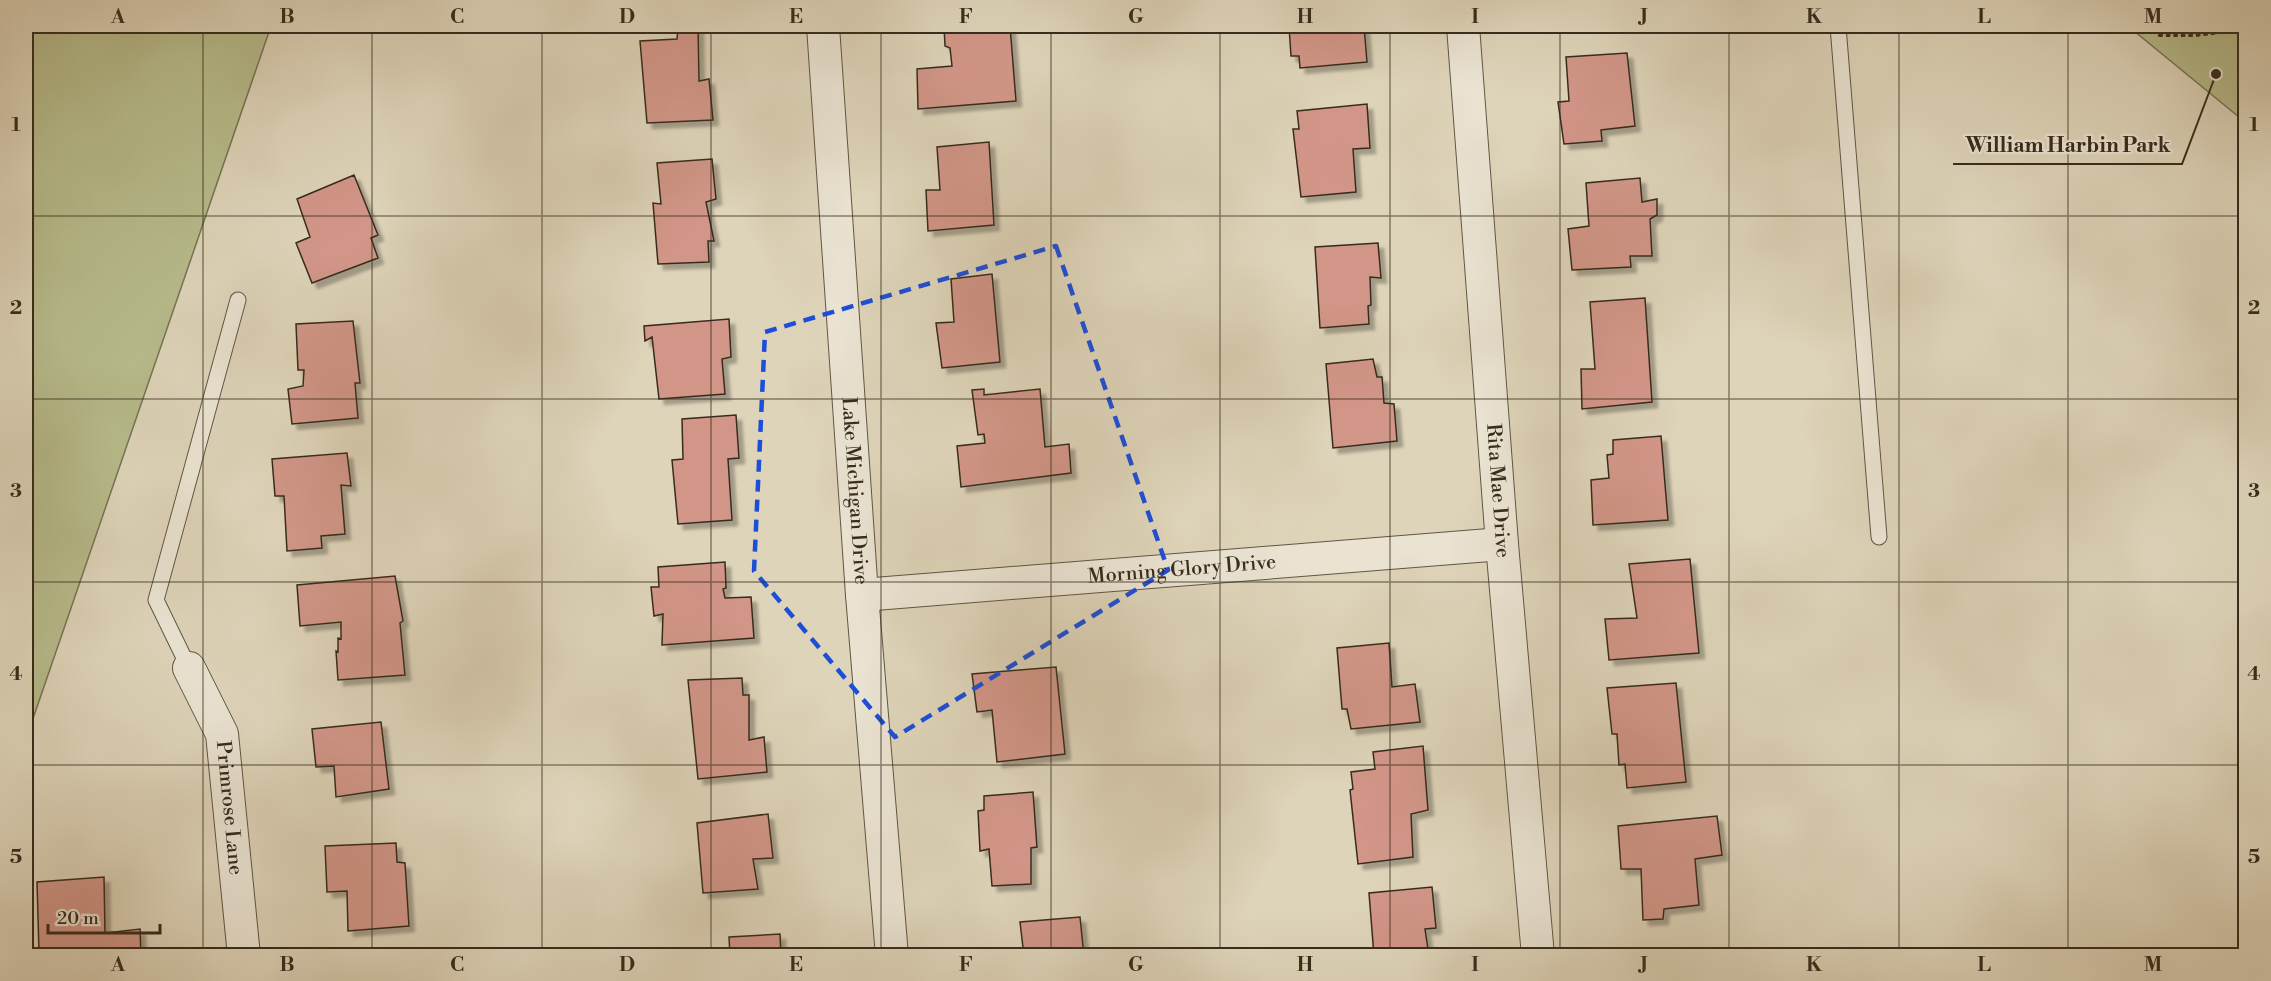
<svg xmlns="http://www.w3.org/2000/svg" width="2271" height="981" font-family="'Libre Bodoni',serif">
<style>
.green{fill:#b7bb8b;stroke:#777454;stroke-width:1.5}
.building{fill:#d29688;stroke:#372c1d;stroke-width:1.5;filter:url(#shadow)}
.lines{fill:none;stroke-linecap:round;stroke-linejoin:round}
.lane-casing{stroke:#615644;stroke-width:17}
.street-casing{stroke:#615644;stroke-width:34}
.path{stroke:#372c1d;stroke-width:4;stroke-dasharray:4.5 3;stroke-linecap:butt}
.lane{stroke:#eae3d2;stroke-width:15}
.street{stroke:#eae3d2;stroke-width:32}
.marked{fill:none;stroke:#1d4ed8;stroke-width:4.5;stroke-dasharray:12 8;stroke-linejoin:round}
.grid{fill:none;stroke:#372c1d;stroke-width:1.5;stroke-opacity:0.55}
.labels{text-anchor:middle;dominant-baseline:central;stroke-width:4.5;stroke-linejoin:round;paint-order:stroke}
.street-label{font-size:20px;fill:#372c1d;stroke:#eae3d2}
.leader{fill:none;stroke:#372c1d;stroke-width:2}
.callout-dot{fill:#372c1d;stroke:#eae3d2;stroke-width:2}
.callout-label{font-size:21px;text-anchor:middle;font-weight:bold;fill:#372c1d;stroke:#eae3d2;stroke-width:4.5;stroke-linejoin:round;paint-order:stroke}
.neatline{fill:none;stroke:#372c1d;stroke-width:2}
.grid-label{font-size:20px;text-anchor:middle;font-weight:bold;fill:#372c1d}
</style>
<defs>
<filter id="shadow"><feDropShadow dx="5.5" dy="5.5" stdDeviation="1.5" flood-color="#0004"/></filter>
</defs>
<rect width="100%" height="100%" fill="#ded4b9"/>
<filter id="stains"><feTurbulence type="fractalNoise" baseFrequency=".00333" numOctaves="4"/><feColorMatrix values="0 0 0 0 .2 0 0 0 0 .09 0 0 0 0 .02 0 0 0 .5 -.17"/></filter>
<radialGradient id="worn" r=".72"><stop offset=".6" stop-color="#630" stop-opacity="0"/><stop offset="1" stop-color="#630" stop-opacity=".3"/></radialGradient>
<path class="green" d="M 26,26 L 271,26 L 26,739 Z
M 2128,26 L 2245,26 L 2245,122 Z"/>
<path class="building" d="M 944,26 L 1010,26 L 1016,101 L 918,109 L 917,69 L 952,66 L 950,48 L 945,46 Z
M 1289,26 L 1364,26 L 1367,62 L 1300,68 L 1299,56 L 1291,56 Z
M 698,27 L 699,81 L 709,79 L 713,120 L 647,123 L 640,41 L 677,39 L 678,28 Z
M 1627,53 L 1635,126 L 1601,130 L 1602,141 L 1564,144 L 1558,102 L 1569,101 L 1566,57 Z
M 1367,104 L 1370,148 L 1353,149 L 1356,192 L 1301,197 L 1293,129 L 1299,129 L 1297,111 Z
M 989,142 L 994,225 L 928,231 L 926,190 L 940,190 L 937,147 Z
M 712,159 L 716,199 L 706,202 L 714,241 L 708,241 L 709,262 L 658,264 L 653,203 L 661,204 L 657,163 Z
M 354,175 L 378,235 L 371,238 L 378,258 L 312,283 L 296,243 L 310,237 L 297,199 Z
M 1640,178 L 1642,202 L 1657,199 L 1657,215 L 1650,219 L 1652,256 L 1630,256 L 1631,267 L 1572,270 L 1568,229 L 1589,226 L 1586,183 Z
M 1378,243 L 1381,278 L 1370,277 L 1371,305 L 1368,306 L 1369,324 L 1320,328 L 1315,247 Z
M 992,274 L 1000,362 L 942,368 L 936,323 L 954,322 L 951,279 Z
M 1645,298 L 1652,402 L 1582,409 L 1581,369 L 1595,369 L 1590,302 Z
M 729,319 L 731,357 L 722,359 L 725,394 L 659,399 L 652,337 L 645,341 L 644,326 Z
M 353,321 L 360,383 L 355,383 L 358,418 L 292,424 L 288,389 L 303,386 L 304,370 L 298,370 L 296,324 Z
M 1373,359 L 1377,377 L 1382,377 L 1384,403 L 1394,404 L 1397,441 L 1333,448 L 1326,364 Z
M 984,389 L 984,395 L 1040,389 L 1045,447 L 1069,444 L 1071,473 L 961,487 L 957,446 L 985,443 L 984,434 L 978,435 L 972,390 Z
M 736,415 L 739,458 L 728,459 L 732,520 L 678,524 L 672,460 L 683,459 L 682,419 Z
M 1661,436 L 1668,520 L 1593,525 L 1591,480 L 1609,478 L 1607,455 L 1613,454 L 1613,440 Z
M 347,453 L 351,486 L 341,485 L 345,534 L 321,536 L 322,548 L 287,551 L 284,496 L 275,496 L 272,459 Z
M 1690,559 L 1699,653 L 1609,660 L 1605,619 L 1637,618 L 1629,564 Z
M 725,562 L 726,588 L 723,589 L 725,598 L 751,597 L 754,638 L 662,645 L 663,614 L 654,616 L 651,587 L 659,587 L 658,567 Z
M 395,576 L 403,621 L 400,623 L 405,675 L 338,680 L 336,651 L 338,652 L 338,638 L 341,639 L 341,622 L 300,626 L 297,585 Z
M 1389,643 L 1392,687 L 1415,684 L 1420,722 L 1351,729 L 1347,709 L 1342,709 L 1337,648 Z
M 1056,667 L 1065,754 L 997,762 L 992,710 L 977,712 L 972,674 Z
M 742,678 L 743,695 L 749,695 L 749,740 L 764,737 L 767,772 L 698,779 L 688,680 Z
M 1676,683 L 1686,782 L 1627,788 L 1625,764 L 1619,765 L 1617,734 L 1612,734 L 1607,688 Z
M 381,722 L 389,789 L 336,797 L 334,766 L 316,767 L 312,729 Z
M 1423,746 L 1428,810 L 1411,814 L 1413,857 L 1358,864 L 1350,790 L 1353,789 L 1351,772 L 1375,769 L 1373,752 Z
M 1033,792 L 1037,847 L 1031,848 L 1031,884 L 992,886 L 989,849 L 980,851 L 978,811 L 984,810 L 984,796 Z
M 768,814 L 773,858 L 753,859 L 758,889 L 703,893 L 697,823 Z
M 1717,816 L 1722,855 L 1695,859 L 1699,905 L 1664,909 L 1663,919 L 1643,920 L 1641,869 L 1621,869 L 1618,826 Z
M 396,843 L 397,862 L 405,863 L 409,926 L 348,931 L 347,891 L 327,892 L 325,846 Z
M 104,877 L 105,933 L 140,929 L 141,956 L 45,956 L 44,951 L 39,952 L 37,882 Z
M 1432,887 L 1436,928 L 1425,929 L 1429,956 L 1374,956 L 1369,893 Z
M 1080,917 L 1084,956 L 1024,956 L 1020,922 Z
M 780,934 L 781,956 L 730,956 L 729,937 Z
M 1694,948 L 1695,956 L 1628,956 L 1628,954 Z"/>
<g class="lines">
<defs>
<path id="lane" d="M 1838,26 L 1879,537
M 189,668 L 156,600 L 238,300"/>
<g id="street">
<path id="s1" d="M 823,26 L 862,595 L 892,956"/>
<path id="s2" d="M 1463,26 L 1502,544 L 1538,956"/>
<path id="s3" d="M 862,595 L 1502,544"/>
<path id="s4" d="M 189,668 L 222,734 L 244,956"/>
</g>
</defs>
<use href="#lane" class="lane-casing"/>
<use href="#street" class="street-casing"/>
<path class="path" d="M 2146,26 L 2160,35 L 2195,35 L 2246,29"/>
<use href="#lane" class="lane"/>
<use href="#street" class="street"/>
</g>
<path class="marked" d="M 1056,246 L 1168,570 L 895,737 L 754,571 L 765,332 Z"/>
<path class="grid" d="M 203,26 L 203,956M 372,26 L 372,956M 542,26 L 542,956M 711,26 L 711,956M 881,26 L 881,956M 1051,26 L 1051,956M 1220,26 L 1220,956M 1390,26 L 1390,956M 1560,26 L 1560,956M 1729,26 L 1729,956M 1899,26 L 1899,956M 2068,26 L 2068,956M 26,216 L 2246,216M 26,399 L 2246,399M 26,582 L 2246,582M 26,765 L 2246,765"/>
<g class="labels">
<g class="street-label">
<text stroke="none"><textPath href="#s1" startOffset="466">Lake Michigan Drive</textPath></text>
<text stroke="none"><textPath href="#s2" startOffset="466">Rita Mae Drive</textPath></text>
<text stroke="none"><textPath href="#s3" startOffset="321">Morning Glory Drive</textPath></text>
<text stroke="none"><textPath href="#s4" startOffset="148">Primrose Lane</textPath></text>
</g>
</g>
<path class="leader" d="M2216 74L2182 164H1953"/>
<circle class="callout-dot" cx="2216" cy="74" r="6"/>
<g class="callout-label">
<text x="2068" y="152">William Harbin Park</text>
</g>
<rect width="2271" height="981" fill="none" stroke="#ded4b9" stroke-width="66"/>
<path d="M48 924v9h112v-9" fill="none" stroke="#372c1d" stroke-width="3"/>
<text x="57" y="924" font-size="18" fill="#372c1d" stroke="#eae3d2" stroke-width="4.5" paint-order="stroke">20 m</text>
<rect x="33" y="33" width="2205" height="915" class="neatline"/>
<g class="grid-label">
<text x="118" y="23">A</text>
<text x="287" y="23">B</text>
<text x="457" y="23">C</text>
<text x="627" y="23">D</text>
<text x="796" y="23">E</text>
<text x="966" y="23">F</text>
<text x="1136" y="23">G</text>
<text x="1305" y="23">H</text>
<text x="1475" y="23">I</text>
<text x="1644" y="23">J</text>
<text x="1814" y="23">K</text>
<text x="1984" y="23">L</text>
<text x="2153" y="23">M</text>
<text x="16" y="131">1</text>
<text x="2254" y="131">1</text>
<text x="16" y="314">2</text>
<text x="2254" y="314">2</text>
<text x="16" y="497">3</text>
<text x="2254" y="497">3</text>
<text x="16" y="680">4</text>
<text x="2254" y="680">4</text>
<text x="16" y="863">5</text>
<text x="2254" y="863">5</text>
<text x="118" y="971">A</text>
<text x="287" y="971">B</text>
<text x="457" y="971">C</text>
<text x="627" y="971">D</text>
<text x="796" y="971">E</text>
<text x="966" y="971">F</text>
<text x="1136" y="971">G</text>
<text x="1305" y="971">H</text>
<text x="1475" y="971">I</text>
<text x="1644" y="971">J</text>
<text x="1814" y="971">K</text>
<text x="1984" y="971">L</text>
<text x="2153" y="971">M</text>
</g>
<rect width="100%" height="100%" filter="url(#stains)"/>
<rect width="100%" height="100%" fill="url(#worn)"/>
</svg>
